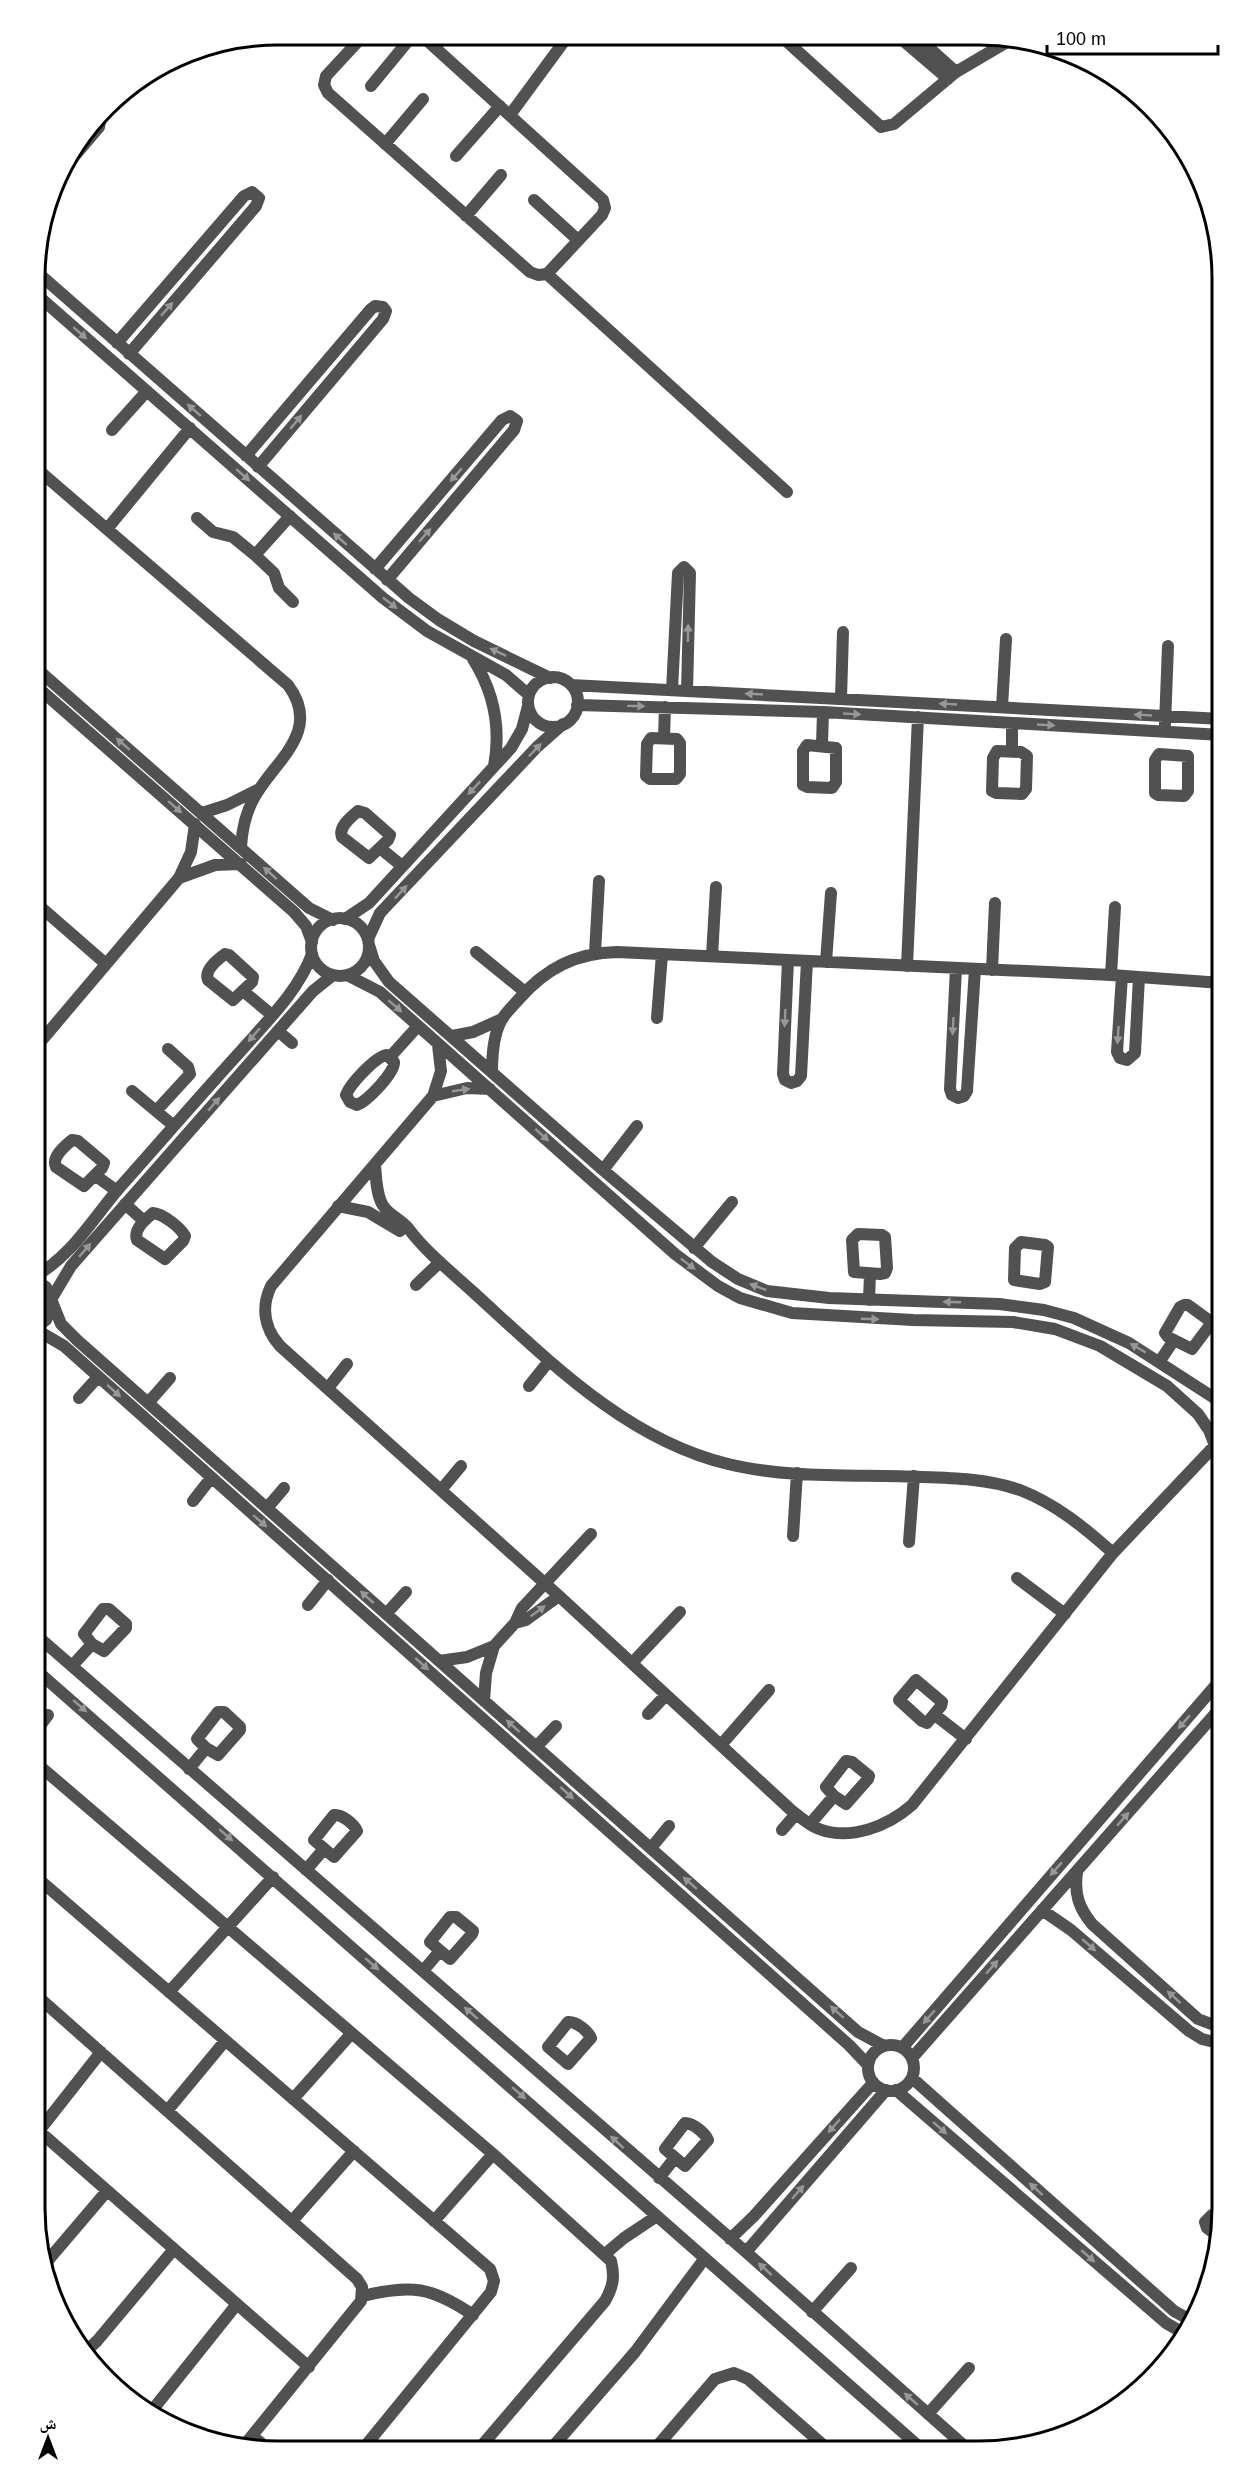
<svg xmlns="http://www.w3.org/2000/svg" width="1257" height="2486" font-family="Helvetica,'Noto Naskh Arabic',sans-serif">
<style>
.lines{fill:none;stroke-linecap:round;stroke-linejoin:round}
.minor{stroke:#515151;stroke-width:12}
.oneway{fill:#979797}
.rim{fill:none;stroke:#000;stroke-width:3}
</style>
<rect width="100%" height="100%" fill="#fff"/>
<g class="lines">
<path class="minor" d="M 364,35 L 326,76 L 324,85 L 328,93 L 530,272 L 538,275 L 547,274 L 602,215 L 605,208 L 603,200 L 421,35
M 783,38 L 881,127 L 894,124 L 956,72 L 1012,39
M 900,38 L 948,79
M 918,38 L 956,72
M 371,86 L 413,35
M 510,115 L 568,36
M 385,144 L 423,99
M 456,156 L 500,106
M 59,174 L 99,127 L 101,117
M 534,200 L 578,240
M 466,216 L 501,175
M 37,272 L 409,598 L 439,620 L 474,641 L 550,678
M 547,274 L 787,492
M 36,294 L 383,598 L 427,631 L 506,675 L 529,695
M 117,343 L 244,196 L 252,192 L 259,198 L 256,206 L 129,354
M 112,430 L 147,391
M 246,456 L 371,309 L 375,306 L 383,307 L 386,311 L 383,319 L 258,467
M 36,468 L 288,685 C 323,732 274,761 254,798 C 245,814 242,830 241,847
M 197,518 L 213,532 L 233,537 L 255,555 L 274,573 L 279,588 L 293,602
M 107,529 L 190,428
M 255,555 L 290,516
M 375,569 L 502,420 L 510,416 L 517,421 L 514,430 L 387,580
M 473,659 C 494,692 501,728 494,766
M 36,668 L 309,908 L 333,920
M528 702a25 25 0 1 1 50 0a25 25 0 1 1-50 0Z
M 571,685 L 1222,719
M 36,686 L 294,912 L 306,926 L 312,942
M 672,690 L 678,573 L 684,567 L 690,573 L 687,691
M 841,698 L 843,632
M 577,705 L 823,712 L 1222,735
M 1002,707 L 1006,639
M 1165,724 L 1168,646
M 651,738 L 677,739 L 680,743 L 680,774 L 676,779 L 650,779 L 646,776 L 647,744 Z
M 664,738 L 665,707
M 807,745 L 836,748 L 836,782 L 832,788 L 807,787 L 803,785 L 803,751 Z
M 822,745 L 823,712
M 997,751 L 1021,752 L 1027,756 L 1026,789 L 1022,794 L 996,793 L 992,791 L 993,758 Z
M 1012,751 L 1012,723
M 1159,754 L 1188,756 L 1188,791 L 1184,796 L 1158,795 L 1155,793 L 1155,760 Z
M 358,811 L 365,813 L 390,835 L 388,840 L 369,858 L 342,837 C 338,827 351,817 358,811 Z
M 202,813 L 227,805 L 257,790
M 380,848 L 402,866
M 179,878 L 215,865 L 241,864
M 36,903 L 106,964
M311 947a29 29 0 1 1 58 0a29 29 0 1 1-58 0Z
M 345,919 L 369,903 L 511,748 L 522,729 L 528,706
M 368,939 L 380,913 L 537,747 L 563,724
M 369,945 L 374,961 L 389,982 L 603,1170 L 712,1262 L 738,1279 L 767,1291 L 829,1298 L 999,1304 L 1044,1310 L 1074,1318 L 1129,1343 L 1222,1403
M 476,952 L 525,992
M 595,953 L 599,881
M 225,954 L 229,955 L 253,977 L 252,982 L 233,1000 L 208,980 C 204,970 217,960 225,954 Z
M 712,956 L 716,887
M 788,960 L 783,1074 L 785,1080 L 791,1083 L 797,1081 L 801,1076 L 807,961
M 826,962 L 831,893
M 907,966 L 918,717
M 956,968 L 950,1089 L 952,1095 L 958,1098 L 964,1096 L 967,1091 L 975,969
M 992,970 L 995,903
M 347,975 L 380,992 L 675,1254 L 718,1286 L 740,1298 L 792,1313 L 913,1320 L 1013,1322 L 1055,1329 L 1100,1346 L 1167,1386 L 1198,1414 L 1209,1430 L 1215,1446
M 1111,975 L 1115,907
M 1122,976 L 1117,1052 L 1120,1058 L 1127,1060 L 1135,1053 L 1139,977
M 243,991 L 272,1015
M 657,1018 L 662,954
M 278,1031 L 292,1043
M 452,1036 L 473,1032 L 502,1019
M 438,1045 L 441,1071 L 433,1096 L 271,1286 C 261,1307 264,1328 280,1346 L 559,1596 L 791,1810 C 800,1817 809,1825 819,1829 C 851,1841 888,1826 912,1805 L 1113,1553 L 1222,1438
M 36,1047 L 179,878 L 191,852 L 195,824
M 387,1055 L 394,1062 C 395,1073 367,1101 357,1105 L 350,1102 L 346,1095 C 350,1084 376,1056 387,1055 Z
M 390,1057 L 418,1026
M 492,1072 C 492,1055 493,1036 501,1021 C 505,1013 513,1006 519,999 C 546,968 576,953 617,952 L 1111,975 L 1222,983
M 132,1091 L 174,1126
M 433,1096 L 467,1088 L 490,1089
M 156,1111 L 190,1074 L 188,1067 L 168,1049
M 72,1140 L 78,1141 L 104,1163 L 102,1168 L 84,1186 L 56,1167 C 51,1157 65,1146 72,1140 Z
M 375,1164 C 376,1177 376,1192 382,1204 C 388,1215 401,1219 408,1228 C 425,1251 450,1271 472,1291 C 547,1359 626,1440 728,1464 C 789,1479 859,1474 922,1477 C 955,1478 988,1479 1020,1490 C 1056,1504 1085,1528 1113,1553
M 603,1170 L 637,1126
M 96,1176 L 117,1191
M 125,1204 L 144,1221
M 338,1206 L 368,1212 L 400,1231
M 153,1213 C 163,1214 180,1227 185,1236 L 183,1241 L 165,1259 L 137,1240 C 133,1229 146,1219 153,1213 Z
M 858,1234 L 882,1235 L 885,1237 L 887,1268 L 885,1273 L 880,1274 L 854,1272 L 852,1240 Z
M 1021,1242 L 1045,1245 L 1048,1247 L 1045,1282 L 1040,1284 L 1014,1280 L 1015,1248 Z
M 694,1248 L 732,1202
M 35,1276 C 71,1257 94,1217 120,1187 C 160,1142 199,1097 239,1053 C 266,1022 298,992 312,954
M 416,1285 L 440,1262
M 52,1298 L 71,1266 L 313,991 L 333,975
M 869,1300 L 870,1274
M 53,1304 L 61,1324 L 77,1340 L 858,2032 L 884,2046
M 1184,1305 L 1188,1305 L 1210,1321 L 1210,1325 L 1192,1349 L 1168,1337 L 1165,1333 L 1180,1307 Z
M 35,1328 L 46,1320 L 53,1304 L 46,1287 L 35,1280
M 35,1329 L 64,1346 L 849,2045 L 868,2065
M 1160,1361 L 1174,1340
M 529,1386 L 549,1361
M 328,1388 L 347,1364
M 79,1398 L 98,1377
M 148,1403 L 170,1378
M 441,1490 L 461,1466
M 193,1501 L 211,1478
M 267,1508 L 284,1488
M 793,1536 L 797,1473
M 909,1542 L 914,1476
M 1017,1578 L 1065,1614
M 308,1605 L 328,1580
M 103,1609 L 109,1609 L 126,1624 L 126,1628 L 104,1651 L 92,1644 L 84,1634 Z
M 386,1614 L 406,1592
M 515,1623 L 526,1620 L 559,1596
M 35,1634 L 746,2252 L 970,2451
M 439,1661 L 467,1657 L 494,1646
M 632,1663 L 680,1612
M 72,1666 L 92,1644
M 35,1669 L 924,2451
M 916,1680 L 942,1702 L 941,1706 L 927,1723 L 922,1721 L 899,1700 Z
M 484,1701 L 486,1673 L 494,1646 L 515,1623 L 522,1608 L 591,1534
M 218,1712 L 224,1712 L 240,1727 L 240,1730 L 218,1755 L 206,1748 L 197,1739 Z
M 648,1714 L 666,1695
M 935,1715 L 966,1739
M 35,1732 L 48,1715
M 721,1745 L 769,1690
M 536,1747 L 556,1726
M 846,1761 L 852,1762 L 869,1776 L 868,1779 L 846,1804 L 834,1796 L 826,1787 Z
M 35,1762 L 493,2154 L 611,2261 C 615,2277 613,2287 605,2301 L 478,2450
M 189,1769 L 206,1748
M 35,1782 L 44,1770
M 334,1815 C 342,1814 354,1824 357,1831 L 334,1857 L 314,1840 Z
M 810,1824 L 834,1796
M 782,1830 L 796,1814
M 651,1848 L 669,1826
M 306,1870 L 323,1850
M 1077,1873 C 1074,1894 1079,1908 1092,1924 L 1198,2019 L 1222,2028
M 35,1876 L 490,2269 L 494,2281 L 491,2292 L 362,2450
M 1042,1910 L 1071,1930 L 1189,2031 L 1202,2039 L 1222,2044
M 450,1917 L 456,1917 L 473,1931 L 472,1934 L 450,1959 L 430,1942 Z
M 423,1971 L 439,1952
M 169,1992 L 273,1877
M 35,1994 L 357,2279 L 362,2287 L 361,2301 L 242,2448
M 568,2022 C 576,2021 588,2031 591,2038 L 568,2064 L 548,2047 Z
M868 2068a23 23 0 1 1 46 0a23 23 0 1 1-46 0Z
M 902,2048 L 1222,1678
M 912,2058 L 1222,1706
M 912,2078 L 1174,2311 L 1192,2321
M 896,2090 L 1166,2323 L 1185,2334
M 293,2099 L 351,2034
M 167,2111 L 225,2041
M 685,2123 C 693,2123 705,2133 708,2140 L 685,2166 L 665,2149 Z
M 39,2131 L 309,2367
M 35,2136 L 101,2052
M 659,2178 L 674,2159
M 292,2221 L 354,2151
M 434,2221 L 493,2154
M 1219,2237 L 1207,2228 L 1205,2222 L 1212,2215 L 1222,2220
M 730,2239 L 754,2216 L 873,2083
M 746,2252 L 886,2090
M 605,2254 L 624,2238 L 657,2216
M 44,2265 L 107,2191
M 363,2296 C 411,2284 432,2287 473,2315
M 812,2312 L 851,2268
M 84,2353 L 97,2341 L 174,2249
M 150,2413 L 237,2304
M 928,2414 L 969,2368
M 252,2436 L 269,2449
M 550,2450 L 635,2352 L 705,2258
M 653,2451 L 715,2379 L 734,2373 L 748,2379 L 830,2451"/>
</g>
<defs><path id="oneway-solid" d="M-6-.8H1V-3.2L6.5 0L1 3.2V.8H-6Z" transform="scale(1.5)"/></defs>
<g class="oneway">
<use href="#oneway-solid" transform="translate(167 309) rotate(-49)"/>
<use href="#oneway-solid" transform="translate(80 333) rotate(41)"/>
<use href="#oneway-solid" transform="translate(194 410) rotate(-139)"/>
<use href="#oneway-solid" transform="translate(296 422) rotate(-50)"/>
<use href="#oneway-solid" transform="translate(243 475) rotate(41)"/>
<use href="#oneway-solid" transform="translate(456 475) rotate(131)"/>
<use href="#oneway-solid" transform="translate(425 535) rotate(-49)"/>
<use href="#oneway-solid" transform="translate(340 539) rotate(-139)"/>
<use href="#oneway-solid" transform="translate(390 603) rotate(38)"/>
<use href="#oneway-solid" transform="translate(688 633) rotate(-89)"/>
<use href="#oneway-solid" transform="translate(498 652) rotate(-155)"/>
<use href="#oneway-solid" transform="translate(754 694) rotate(-177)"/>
<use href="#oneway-solid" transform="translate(948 704) rotate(-177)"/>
<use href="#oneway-solid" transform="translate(636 706) rotate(1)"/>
<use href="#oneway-solid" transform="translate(852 714) rotate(3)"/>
<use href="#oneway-solid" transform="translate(1143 715) rotate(-177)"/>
<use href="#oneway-solid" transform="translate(1046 725) rotate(3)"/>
<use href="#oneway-solid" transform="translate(123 744) rotate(-139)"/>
<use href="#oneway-solid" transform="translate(535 750) rotate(-46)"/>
<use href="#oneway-solid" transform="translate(474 788) rotate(133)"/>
<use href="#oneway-solid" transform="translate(175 807) rotate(41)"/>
<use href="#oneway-solid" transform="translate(270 873) rotate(-138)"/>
<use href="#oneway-solid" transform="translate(401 892) rotate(-47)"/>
<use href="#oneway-solid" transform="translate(395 1006) rotate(41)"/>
<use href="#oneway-solid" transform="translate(785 1018) rotate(93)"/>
<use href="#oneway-solid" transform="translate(953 1026) rotate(93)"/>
<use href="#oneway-solid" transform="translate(254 1035) rotate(131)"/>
<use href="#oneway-solid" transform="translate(1118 1035) rotate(94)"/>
<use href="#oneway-solid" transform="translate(461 1090) rotate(-8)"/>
<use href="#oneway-solid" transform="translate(214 1104) rotate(-49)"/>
<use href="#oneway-solid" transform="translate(542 1135) rotate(42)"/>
<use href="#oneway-solid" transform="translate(85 1250) rotate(-49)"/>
<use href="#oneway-solid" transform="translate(688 1264) rotate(37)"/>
<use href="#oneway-solid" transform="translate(758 1287) rotate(-159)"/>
<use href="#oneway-solid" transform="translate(952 1302) rotate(-178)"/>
<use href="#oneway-solid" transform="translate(870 1319) rotate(2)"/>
<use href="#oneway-solid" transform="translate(1138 1348) rotate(-150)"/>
<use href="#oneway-solid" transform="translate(114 1391) rotate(42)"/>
<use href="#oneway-solid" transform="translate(260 1521) rotate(41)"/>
<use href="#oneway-solid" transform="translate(367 1597) rotate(-138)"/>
<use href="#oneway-solid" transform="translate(538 1611) rotate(-36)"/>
<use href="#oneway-solid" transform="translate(422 1664) rotate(42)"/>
<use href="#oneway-solid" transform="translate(80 1706) rotate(41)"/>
<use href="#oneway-solid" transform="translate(1184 1722) rotate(131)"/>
<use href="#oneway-solid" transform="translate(513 1726) rotate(-138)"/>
<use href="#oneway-solid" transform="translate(567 1793) rotate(42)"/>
<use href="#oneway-solid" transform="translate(1123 1819) rotate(-49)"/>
<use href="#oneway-solid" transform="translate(226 1835) rotate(41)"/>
<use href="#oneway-solid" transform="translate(1056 1869) rotate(131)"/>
<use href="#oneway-solid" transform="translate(690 1883) rotate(-139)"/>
<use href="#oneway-solid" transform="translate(1089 1945) rotate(41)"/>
<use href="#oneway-solid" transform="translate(372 1964) rotate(41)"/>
<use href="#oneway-solid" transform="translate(992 1967) rotate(-49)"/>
<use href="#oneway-solid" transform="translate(1174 1997) rotate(-138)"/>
<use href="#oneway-solid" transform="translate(837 2012) rotate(-139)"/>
<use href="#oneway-solid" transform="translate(471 2013) rotate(-139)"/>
<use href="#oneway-solid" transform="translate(929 2017) rotate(131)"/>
<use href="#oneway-solid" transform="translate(519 2093) rotate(41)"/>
<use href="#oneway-solid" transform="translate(834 2126) rotate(132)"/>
<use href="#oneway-solid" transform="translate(940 2128) rotate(41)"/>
<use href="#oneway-solid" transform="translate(617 2142) rotate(-138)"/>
<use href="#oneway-solid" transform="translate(1036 2189) rotate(-138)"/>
<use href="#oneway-solid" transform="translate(798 2192) rotate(-49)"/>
<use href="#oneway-solid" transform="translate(1088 2256) rotate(41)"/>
<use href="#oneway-solid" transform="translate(765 2269) rotate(-138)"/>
<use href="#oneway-solid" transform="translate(911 2399) rotate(-139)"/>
</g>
<path d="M0 0H1257V2486H0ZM278 45H979A233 233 0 0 1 1212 278V2208A233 233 0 0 1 979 2441H278A233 233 0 0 1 45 2208V278A233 233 0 0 1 278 45Z" fill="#fff" fill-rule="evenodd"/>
<path class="rim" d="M278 45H979A233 233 0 0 1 1212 278V2208A233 233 0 0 1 979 2441H278A233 233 0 0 1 45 2208V278A233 233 0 0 1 278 45Z"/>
<g transform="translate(48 2438)" stroke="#ffffff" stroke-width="4.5" paint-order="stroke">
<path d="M0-4.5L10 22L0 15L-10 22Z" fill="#000000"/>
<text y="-9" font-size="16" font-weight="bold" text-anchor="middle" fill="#000000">ش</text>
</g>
<path d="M1047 45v9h171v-9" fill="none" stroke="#000000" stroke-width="3"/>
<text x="1056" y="45" font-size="18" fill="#000000" stroke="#ffffff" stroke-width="4.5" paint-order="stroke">100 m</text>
</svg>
